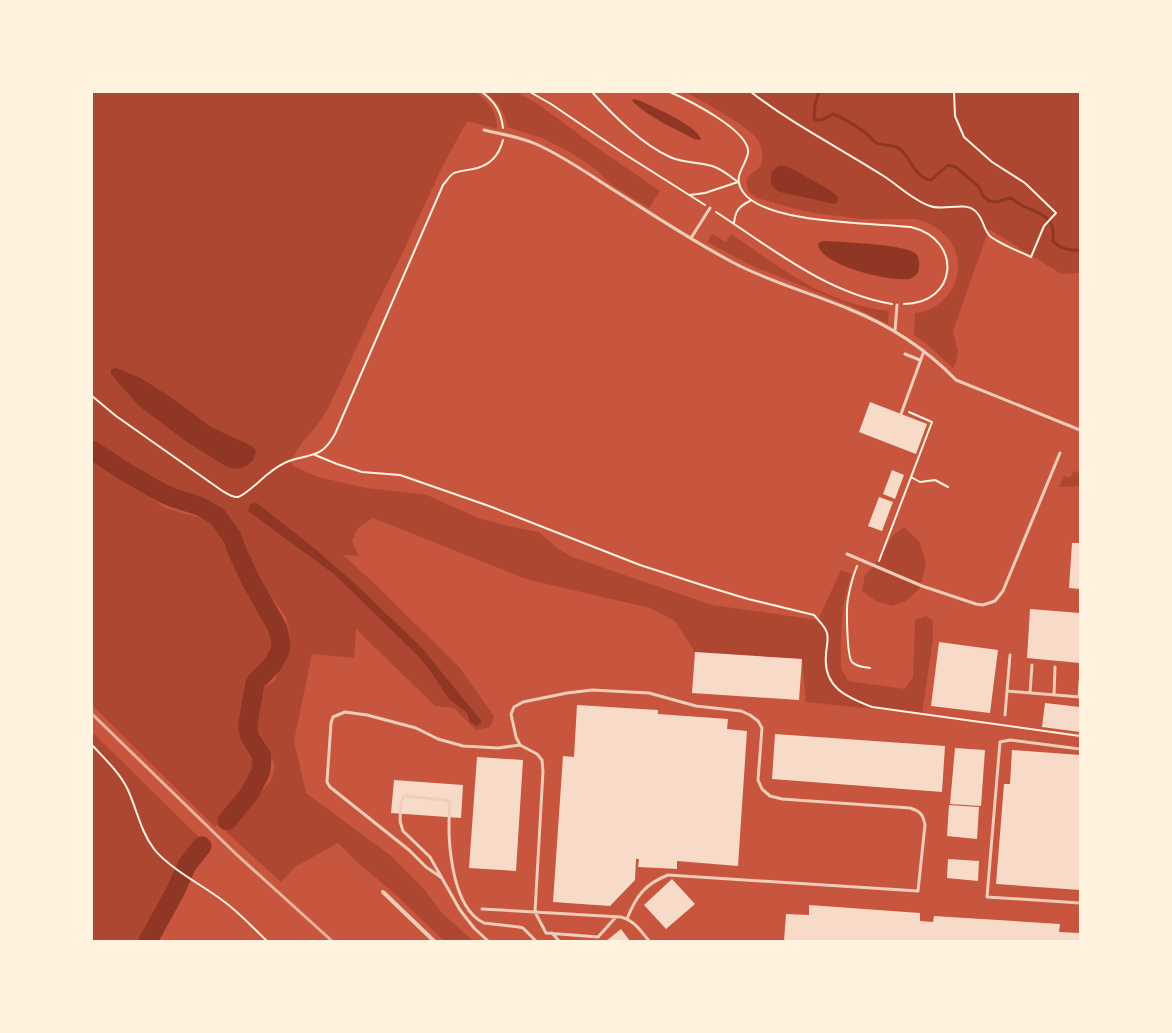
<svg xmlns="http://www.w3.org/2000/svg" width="1172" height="1033" font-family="'Noto Serif',serif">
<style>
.green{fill:#ae4732;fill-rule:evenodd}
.water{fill:#8f3625}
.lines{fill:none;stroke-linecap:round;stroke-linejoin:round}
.stream{stroke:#8f3625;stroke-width:3}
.river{stroke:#8f3625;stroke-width:19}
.building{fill:#f7dbc8}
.path{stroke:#fff3e0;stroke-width:2}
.service{stroke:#f1ccb7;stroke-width:3}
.minor{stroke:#f1ccb7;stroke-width:4}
.rail{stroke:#e9b49f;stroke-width:3}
</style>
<rect width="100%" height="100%" fill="#c8553d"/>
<path class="green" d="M 92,92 L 476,92 C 488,102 498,112 497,129 L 468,121 L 465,125 L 441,169 L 403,252 L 372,314 L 328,409 L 315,428 L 304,440 L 290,461 L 293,466 L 318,477 L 367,488 L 427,495 L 478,518 L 512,527 L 539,532 L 557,548 L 572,557 L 712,605 L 818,620 L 841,570 L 851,574 L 843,608 L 841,635 L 841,668 L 848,681 L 905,689 L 913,677 L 915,620 L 926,616 L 933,621 L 933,639 L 922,714 L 806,702 L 802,659 L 695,652 L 675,621 L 650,608 L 529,580 L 373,518 L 358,528 L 352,541 L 359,556 L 343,555 L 375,584 L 459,667 L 494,716 L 490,727 L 476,730 L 454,708 L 435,706 L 356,629 L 354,658 L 312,654 L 294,741 L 306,793 L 390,855 L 424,889 L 441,912 L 473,941 L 444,941 L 395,894 L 357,862 L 338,843 L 295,867 L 281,882 L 226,832 L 246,810 L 271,780 L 275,768 L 271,753 L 256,726 L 256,702 L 261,690 L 275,680 L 284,658 L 290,637 L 286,617 L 253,572 L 238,532 L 215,514 L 167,495 L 92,441 ZM 141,378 L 175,400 L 211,427 L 250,445 L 139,406 ZM 257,503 L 314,548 L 351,580 L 482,722 L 470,722 L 467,713 L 449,699 L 428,668 L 417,655 L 335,575 L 248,511 Z
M 485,92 L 516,92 L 538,104 L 596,147 L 660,191 L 649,208 L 609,183 L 597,170 L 570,152 L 542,138 L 507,127 C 506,112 497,101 485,92 Z
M 686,92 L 1080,92 L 1080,273 L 1061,274 L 989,229 L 953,331 L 958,351 L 956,362 L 953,368 L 928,345 L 914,335 L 915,313 C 954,309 973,262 944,234 C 936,226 926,222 916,219 L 862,219 L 822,214 L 803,211 L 757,198 L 749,192 C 741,171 755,177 761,164 C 764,157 762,147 758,140 C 746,124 704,103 686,92 Z
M 712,234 L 726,242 L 731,234 C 782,269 825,304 889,311 L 888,324 L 856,308 L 750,265 L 707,242 Z
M 92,457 L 165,508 L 215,522 L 228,537 L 241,577 L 272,624 L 275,640 L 271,656 L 244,692 L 242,714 L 254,760 L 250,778 L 226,815 L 215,827 L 92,705 Z
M 1074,471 L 1080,473 L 1080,486 L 1059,487 L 1064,476 L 1070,478 Z
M 904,527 L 919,541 L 926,563 L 920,588 L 906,601 L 892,606 L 876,601 L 862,591 L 865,575 L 874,566 L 886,547 L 892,536 Z
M 92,732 L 201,839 L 142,941 L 92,941 Z"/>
<path class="water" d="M 632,99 L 638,100 C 652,106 696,125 701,139 L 699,140 L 694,139 C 674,128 650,118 633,102 Z
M 778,166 L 786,166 L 796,171 L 830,190 L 838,197 L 837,202 L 835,204 L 830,203 L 780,192 C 771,187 769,182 772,172 Z
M 823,241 C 839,242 907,244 916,254 C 920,258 919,264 919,268 C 918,274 915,277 909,279 C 891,282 822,266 818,245 L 819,243 Z
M 116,368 L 141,378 L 175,400 L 211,427 L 250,445 L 256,450 L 254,459 L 248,465 L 238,469 L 227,467 L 187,442 L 139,406 L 111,374 L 111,369 Z
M 257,503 L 314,548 L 351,580 L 422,648 L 482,722 L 477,726 L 470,722 L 467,713 L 449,699 L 428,668 L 417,655 L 335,575 L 248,511 L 250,504 Z"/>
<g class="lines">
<path class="stream" d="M 819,92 L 815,104 L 814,119 C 821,123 827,117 833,114 C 844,118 856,126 866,133 C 869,136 873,141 877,143 C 886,147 896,143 903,152 C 912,162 916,178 931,180 L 948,165 L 956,167 L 979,187 L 983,196 L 989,201 L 997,202 L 1010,198 C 1015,200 1018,204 1023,206 C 1041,214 1056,217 1053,241 C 1060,249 1069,251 1080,250"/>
<path class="river" d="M 92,450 L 124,471 L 162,493 L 174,498 L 199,506 L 217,516 L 232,537 L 238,553 L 251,581 L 278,629 L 281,644 L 280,651 L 273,664 L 255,683 L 248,723 L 248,729 L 250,737 L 262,756 L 261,771 L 250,793 L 227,821
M 148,941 L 175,892 L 187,865 L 202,846"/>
</g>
<path class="building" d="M 870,402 L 927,424 L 916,454 L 859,432 Z
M 892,470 L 904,475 L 895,499 L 883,494 Z
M 879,497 L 893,502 L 882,531 L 868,526 Z
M 1072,543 L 1080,543 L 1080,589 L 1069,588 Z
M 1030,609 L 1080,613 L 1080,663 L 1027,658 Z
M 939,642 L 998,650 L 990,713 L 931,706 Z
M 695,652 L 802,659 L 799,700 L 692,693 Z
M 1045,703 L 1080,707 L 1080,732 L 1042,727 Z
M 577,705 L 658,710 L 658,714 L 728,719 L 727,729 L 747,731 L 738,866 L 677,861 L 677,869 L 638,867 L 639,859 L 636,859 L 635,880 L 610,906 L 553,902 L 563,756 L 574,757 Z
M 775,734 L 945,746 L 942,792 L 772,779 Z
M 955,748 L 985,750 L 981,806 L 950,804 Z
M 1012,750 L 1080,755 L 1080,890 L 996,884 L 1004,784 L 1010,784 Z
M 477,757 L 523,760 L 516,871 L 469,868 Z
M 394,780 L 463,785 L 461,818 L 391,813 Z
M 949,805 L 979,807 L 977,839 L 947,836 Z
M 948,859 L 979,861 L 978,881 L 947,878 Z
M 672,879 L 695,904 L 666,929 L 644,905 Z
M 809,905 L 920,913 L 920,921 L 933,922 L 934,916 L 1060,924 L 1059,932 L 1080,933 L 1080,941 L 784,941 L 786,914 L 809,915 Z
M 621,929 L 630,941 L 606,941 Z"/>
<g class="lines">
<path class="path" d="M 482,92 C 495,102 501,111 503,128
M 530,92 L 551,104 L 626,155 L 705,205
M 592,92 C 613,115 641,144 670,157 C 683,163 698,162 712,166 C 722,169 730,176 738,182
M 670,92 C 688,100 751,131 748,153 C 745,168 732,176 743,192 C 765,224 874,223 911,227 C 964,240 957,304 904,304
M 751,92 C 792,124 838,147 882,175 C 897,184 912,200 930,206 C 942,211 964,202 974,210 C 983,216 983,229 990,236 C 999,244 1019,251 1031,257 L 1044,226 L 1056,213 L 1025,183 L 992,162 L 964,137 L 955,116 L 954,92
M 690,195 L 705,193 L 738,182
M 716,212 C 770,247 826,293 892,304
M 734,224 C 735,211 739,206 750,201
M 92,396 L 116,416 L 221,490 C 226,493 233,498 238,497 C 246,495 261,479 268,474 C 274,469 281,464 289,461 C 312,453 321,459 335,434 L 443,185 C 447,181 449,176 454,173 C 460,171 467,170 473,169 C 489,166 499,156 503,140
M 315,455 L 337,464 L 362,472 L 400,475 L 489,506 L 640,565 L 705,586 L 748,599 L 814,615 C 819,621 825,626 827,633 C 829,640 826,648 826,655 C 823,687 846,697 872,707 L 1080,736
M 911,477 L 920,482 L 935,480 L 948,487
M 879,561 L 932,422 L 909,412
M 857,566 C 853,576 850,587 848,599 C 846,608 847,657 852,662 C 857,667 864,667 870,668
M 92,745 C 105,759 120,773 128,790 C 137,810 141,832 154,849 C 169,868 202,885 222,900 C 239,912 252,927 267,941"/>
<path class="service" d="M 484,130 C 501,134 520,137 536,144 C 563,156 587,173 612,189 C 652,214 692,241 734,263 C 770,282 811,293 849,309 C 889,325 926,349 956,380 L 1080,430
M 691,238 L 710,208
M 895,331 L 897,305
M 905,354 L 920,360
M 901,414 L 924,351
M 847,554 L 922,586 L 976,604 L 983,605 L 995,601 L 1003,591 L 1060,453
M 1010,655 L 1007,691 L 1080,697
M 1030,693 L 1032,665
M 1054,695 L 1055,667
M 1079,697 L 1080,681
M 1005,715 L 1007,691
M 1080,749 L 1010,740 L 1000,742 L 987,897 L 1080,903
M 442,878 L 426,867 L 409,850 L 330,787 L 327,782 L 331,723 L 333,717 L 345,712 L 367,715 L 416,728 L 438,739 L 463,746 L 498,748 L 520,745
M 482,909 L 621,917 C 635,921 641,931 649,941
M 616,917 L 598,937 L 546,933 L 535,912 L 543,771 L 542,760 L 537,754 L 520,745 L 516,737 L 511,714 L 514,707 L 523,702 L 567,693 L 592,690 L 649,693 L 696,706 L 741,711 L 750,715 L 758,721 L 762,728 L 758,780 L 762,789 L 770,796 L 782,799 L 910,808 C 920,811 923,814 925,825 L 918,891 L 668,875 C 645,884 636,896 627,919
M 552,933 L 559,941
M 488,941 L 474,928 L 460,910 L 430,857 L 403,831 L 400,821 L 401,803 L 404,796 L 447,800 L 450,804 C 447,836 450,907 484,923 L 519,927 L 523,928 L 536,941"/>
<path class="minor" d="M 383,892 L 434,941"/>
<path class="rail" d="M 92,714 L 236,854 L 332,941"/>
</g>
<rect width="1172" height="1033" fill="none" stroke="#fff3e0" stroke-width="186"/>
</svg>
